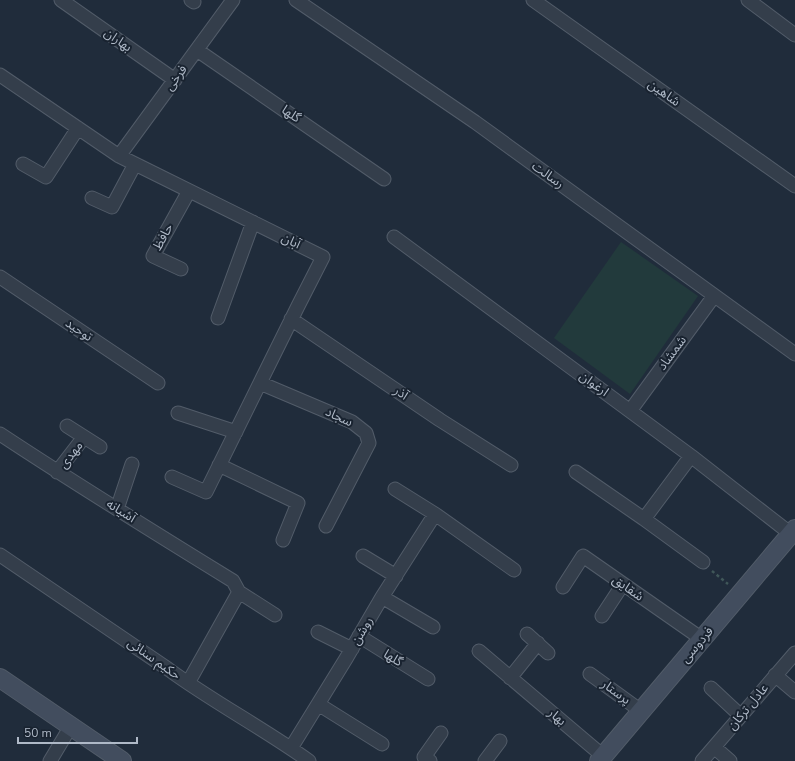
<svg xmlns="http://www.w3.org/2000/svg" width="795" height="761" font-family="'Nunito Sans','Noto Sans Arabic',sans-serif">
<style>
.green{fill:#223a3c}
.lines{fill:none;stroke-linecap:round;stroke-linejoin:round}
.street-casing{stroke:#525c69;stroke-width:15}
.secondary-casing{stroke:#525c69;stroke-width:20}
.path{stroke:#405759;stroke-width:2.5;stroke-dasharray:3 3;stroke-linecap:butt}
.street{stroke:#343e4b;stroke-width:13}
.secondary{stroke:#424d5e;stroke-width:18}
.labels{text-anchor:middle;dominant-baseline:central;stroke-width:4;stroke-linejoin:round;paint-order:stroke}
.street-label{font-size:13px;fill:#afb9c7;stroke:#192330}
</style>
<rect width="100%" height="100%" fill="#202c3b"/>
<path class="green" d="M 621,242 L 698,296 L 630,394 L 554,338 Z"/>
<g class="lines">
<defs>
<path id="street" d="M 61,0 L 175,80
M 191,0 L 194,2
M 296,0 L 475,122 L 795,354
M 533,0 L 795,186
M 748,0 L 795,35
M 197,50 L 384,179
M 0,75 L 119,156 L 323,257 L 298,306 L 206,492 L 172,477
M 119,156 L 233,0
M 23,164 L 46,177 L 78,128
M 92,198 L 112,207 L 135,164
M 394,237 L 630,411 L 691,456 L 791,534
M 181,269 L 153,256 L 189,191
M 0,277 L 158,383
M 218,318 L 253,222
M 291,319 L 440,420 L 511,465
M 260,383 L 352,422 L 366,433 L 369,443 L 326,526
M 630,411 L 714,296
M 178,413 L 236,432
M 67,426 L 100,447
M 0,434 C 77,485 155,533 233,581 L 239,592
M 219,465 L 298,503 L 283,540
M 57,472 L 84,437
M 576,472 L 644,519 L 703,562
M 395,489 L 435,514 L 514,570
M 117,509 L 132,464
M 644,519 L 691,456
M 0,555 L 168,669 C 213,702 263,728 309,761
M 363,556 L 396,576
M 563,587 L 583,556 L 702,639
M 239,592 L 275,615
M 382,597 L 433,627
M 602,616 L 623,584
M 318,632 L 352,649
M 527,634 L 548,653
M 359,636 L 428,679
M 479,651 L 603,756
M 590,674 L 641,711
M 775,675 L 795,692
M 510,678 L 538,643
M 188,683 L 239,592
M 711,688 L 741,716
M 318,704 L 382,744
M 714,747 L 730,761
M 291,748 L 347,657 L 382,597 L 435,514
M 50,761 L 71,726
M 430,761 L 424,757 L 441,733
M 485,761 L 500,741
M 702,761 L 795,653"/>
<path id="secondary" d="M 0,678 L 122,761
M 599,761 L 795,529"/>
</defs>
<use href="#street" class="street-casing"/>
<use href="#secondary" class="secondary-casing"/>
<path class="path" d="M 712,571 L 728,584"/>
<use href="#street" class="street"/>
<use href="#secondary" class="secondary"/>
</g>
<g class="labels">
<g class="street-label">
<text transform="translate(118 40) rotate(35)">بهاران</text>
<text transform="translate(176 78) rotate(-54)">فرخی</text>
<text transform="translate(664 93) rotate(35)">شاهین</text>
<text transform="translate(291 114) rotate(34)">گلها</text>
<text transform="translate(548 175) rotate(36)">رسالت</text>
<text transform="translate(163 237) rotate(-61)">حافظ</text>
<text transform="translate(291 241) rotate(26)">آبان</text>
<text transform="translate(79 330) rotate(34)">توحید</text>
<text transform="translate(672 353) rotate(-54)">شمشاد</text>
<text transform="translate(594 384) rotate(36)">ارغوان</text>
<text transform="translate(401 393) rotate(34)">آذر</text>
<text transform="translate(339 417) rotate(25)">سجاد</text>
<text transform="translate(71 455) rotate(-53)">مهدی</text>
<text transform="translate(121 511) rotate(32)">آشیانه</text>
<text transform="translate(628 588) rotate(35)">شقایق</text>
<text transform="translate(362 631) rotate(-60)">روشن</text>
<text transform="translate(697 645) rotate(-50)">فردوسی</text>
<text transform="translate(393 658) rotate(32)">گلها</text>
<text transform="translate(154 659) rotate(35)">حکیم سنائی</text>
<text transform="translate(616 692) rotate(36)">پرستار</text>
<text transform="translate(748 707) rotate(-50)">عادل ترکان</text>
<text transform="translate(557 717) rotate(40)">بهار</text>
</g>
</g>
<path d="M18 737v6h119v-6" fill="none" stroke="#afb9c7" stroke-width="2"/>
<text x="24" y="737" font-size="12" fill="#afb9c7" stroke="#192330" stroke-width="3" paint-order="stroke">50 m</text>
</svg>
